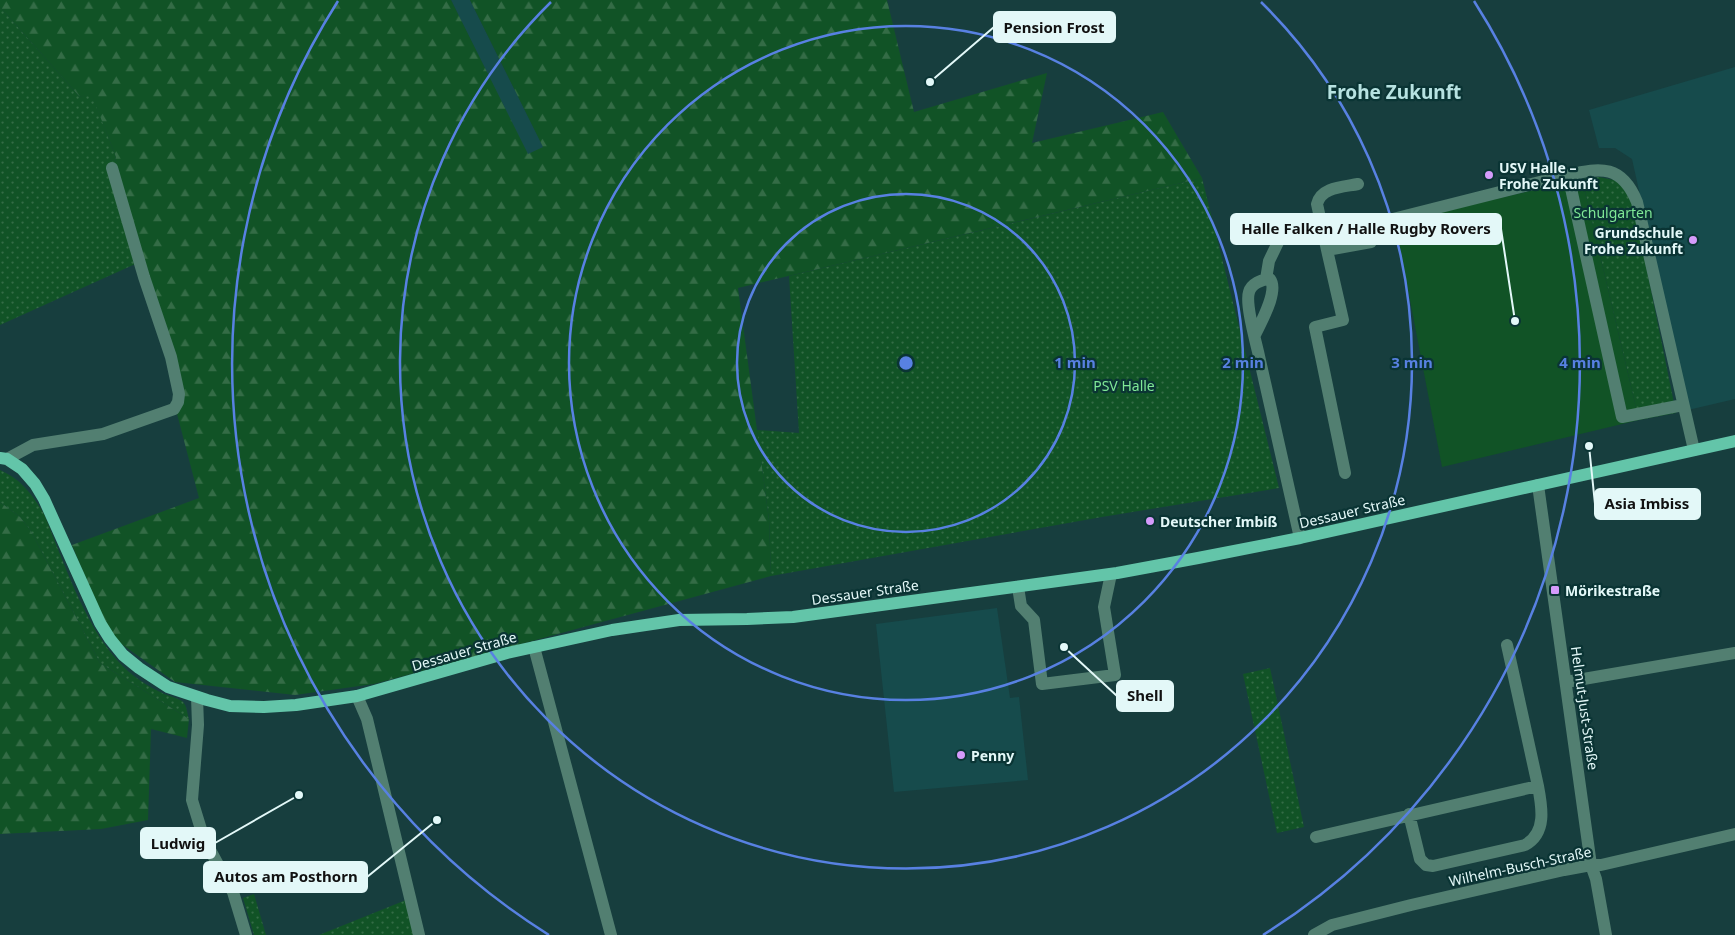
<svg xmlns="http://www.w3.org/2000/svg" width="1735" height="935" font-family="'Noto Sans',sans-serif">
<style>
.built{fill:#164b4c}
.grass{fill:url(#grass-dots)}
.forest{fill:url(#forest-firs)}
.park{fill:#115326}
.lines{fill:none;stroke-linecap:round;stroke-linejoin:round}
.minor{stroke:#527f71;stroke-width:12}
.major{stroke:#63c5a9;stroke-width:12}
.ring{fill:none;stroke:#5881e2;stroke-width:2.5}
.poi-dot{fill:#d59bfb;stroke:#0a3434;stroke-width:2}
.labels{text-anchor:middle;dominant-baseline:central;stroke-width:4.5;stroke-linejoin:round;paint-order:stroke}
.poi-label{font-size:14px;font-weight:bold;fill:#e3f8f8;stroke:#0a3434;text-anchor:start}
.park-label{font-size:14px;fill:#7fe896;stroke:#0a3434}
.street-label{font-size:14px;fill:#e3f8f8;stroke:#0a3434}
.district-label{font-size:19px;font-weight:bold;fill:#b7e2e1;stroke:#0a3434}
.centre{fill:#5881e2;stroke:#0a3434;stroke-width:2.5}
.ring-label{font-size:15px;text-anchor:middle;font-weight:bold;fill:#5881e2;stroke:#0a3434;stroke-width:4.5;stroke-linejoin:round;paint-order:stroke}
.leader{fill:none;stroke:#e3f8f8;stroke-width:2}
.callout-dot{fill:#e3f8f8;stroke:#0a3434;stroke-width:2}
.callout{fill:#e3f8f8;stroke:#e3f8f8;stroke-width:2}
.callout-label{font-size:15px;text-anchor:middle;font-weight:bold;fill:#111}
</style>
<defs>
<pattern id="grass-dots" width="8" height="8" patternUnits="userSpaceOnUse" patternTransform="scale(1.25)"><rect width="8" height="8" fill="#115326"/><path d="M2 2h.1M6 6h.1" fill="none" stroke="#346c46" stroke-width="1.8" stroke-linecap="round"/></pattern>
<pattern id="forest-firs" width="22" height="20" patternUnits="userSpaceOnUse" patternTransform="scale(1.25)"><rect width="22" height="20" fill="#115326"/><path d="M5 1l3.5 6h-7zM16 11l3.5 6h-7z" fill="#346c46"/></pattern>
</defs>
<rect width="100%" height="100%" fill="#173e3e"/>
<path class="built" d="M 451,0 L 470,0 L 599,259 L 608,318 Z
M 1735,67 L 1735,399 L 1688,410 L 1632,159 L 1615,148 L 1599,148 L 1589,110 Z
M 997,608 L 1010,698 L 1019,697 L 1028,780 L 894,792 L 876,624 Z"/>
<path class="grass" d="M 0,7 L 80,97 L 91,92 L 116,157 L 114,167 L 142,261 L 0,325 Z
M 1599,177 L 1618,181 L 1633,202 L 1676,413 L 1639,420 L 1582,179 Z
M 1202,178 L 1279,488 L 1102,517 L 771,576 L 769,520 L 757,430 L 799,433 L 789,276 Z
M 0,470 C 21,479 32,494 44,514 C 63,560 84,624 118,661 C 130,675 147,686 164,694 C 170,696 177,698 182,701 C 187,705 187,713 189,719 L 100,663 L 31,531 L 20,517 L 0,502 Z
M 1270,668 L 1304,827 L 1277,833 L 1243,674 Z
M 254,894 L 266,935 L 254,935 L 243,898 Z
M 406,900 L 415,935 L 319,935 Z"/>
<path class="forest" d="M 0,0 L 451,0 L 528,154 L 543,147 L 470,0 L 887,0 L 914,112 L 1047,73 L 1032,143 L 1163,112 L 1202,178 L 738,288 L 769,520 L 771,576 L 374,684 L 295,695 L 175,682 L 110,636 L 72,545 L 199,498 L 176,410 L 180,403 L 114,167 L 116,157 L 91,93 L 80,97 L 0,7 Z
M 0,502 L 20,517 L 31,531 L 100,663 L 189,719 L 187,738 L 151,729 L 148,820 L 101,829 L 0,834 Z"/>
<path class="park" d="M 1582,179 L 1639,420 L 1442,467 L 1395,222 Z"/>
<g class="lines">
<path class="minor" d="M 1358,184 C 1343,187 1321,187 1317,204 L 1327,250 L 1371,242 L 1381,222 L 1568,175
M 1327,250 L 1343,320 L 1315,327 L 1345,473
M 1266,279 L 1269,261 L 1283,232 L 1321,223
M 1255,335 C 1261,322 1279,291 1270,279 C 1262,279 1251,284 1249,292 C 1245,304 1256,342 1259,356 C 1273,416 1286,477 1300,538
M 1683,405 L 1622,417 L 1568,175 C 1601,167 1622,165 1637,202 L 1694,450
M 7,459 L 33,445 L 103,434 L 174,409 L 178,402 L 179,394 L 171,357 L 144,277 L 112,168
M 1538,485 L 1591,865 L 1596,879 L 1606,935
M 1018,587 L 1021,606 L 1034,620 L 1042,684 L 1115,675 L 1104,607 L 1111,574
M 534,647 L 611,935
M 1566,682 L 1735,653
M 357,696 L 367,719 L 419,935
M 197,697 L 198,725 L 192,800 L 204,839 L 233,892 L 246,935
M 1409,814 L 1420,859 L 1426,865 L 1433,866 L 1525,845 C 1547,833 1542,807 1538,786
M 1316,837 L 1538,786 L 1507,645
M 1314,935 L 1332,925 L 1411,905 L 1564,870 L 1591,865 L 1601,865 L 1735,834"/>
<path class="major" d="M 0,458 L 7,459 L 22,469 L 35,484 L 44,499 L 100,623 L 110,639 L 123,655 L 139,668 L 168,687 L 207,700 L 230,706 L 264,707 L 296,705 L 357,696 L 507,653 L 612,630 L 679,620 L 747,619 L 793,617 L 1117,573 L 1198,558 L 1300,538 L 1735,441"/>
</g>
<g class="ring">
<circle cx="906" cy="363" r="169"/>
<circle cx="906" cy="363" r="337"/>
<path d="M1261 2A506 506 0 1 1 551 2"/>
<path d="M549 935A674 674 0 0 1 338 1M1474 1A674 674 0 0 1 1263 935"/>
</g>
<g class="poi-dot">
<circle cx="1489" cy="175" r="5"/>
<circle cx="1693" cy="240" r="5"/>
<circle cx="1150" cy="521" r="5"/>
<rect x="1550" y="585" width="10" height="10" rx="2.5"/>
<circle cx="961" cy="755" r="5"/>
</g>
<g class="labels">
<g class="poi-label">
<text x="1499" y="167">USV Halle –<tspan x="1499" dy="16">Frohe Zukunft</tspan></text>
<text x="1683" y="232" text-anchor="end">Grundschule<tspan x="1683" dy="16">Frohe Zukunft</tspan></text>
<text x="1160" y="521">Deutscher Imbiß</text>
<text x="1565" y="590">Mörikestraße</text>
<text x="971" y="755">Penny</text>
</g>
<g class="park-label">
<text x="1613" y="212">Schulgarten</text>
<text x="1124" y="385">PSV Halle</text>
</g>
<g class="street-label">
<text transform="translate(1352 511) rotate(-13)">Dessauer Straße</text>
<text transform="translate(865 592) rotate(-8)">Dessauer Straße</text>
<text transform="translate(464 651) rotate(-16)">Dessauer Straße</text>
<text transform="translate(1585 708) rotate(82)">Helmut-Just-Straße</text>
<text transform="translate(1520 866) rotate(-12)">Wilhelm-Busch-Straße</text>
</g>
<g class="district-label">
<text x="1394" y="92">Frohe Zukunft</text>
</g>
</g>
<circle cx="906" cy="363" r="8" class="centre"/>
<g class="ring-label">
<text x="1075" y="368">1 min</text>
<text x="1243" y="368">2 min</text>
<text x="1412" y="368">3 min</text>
<text x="1580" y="368">4 min</text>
</g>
<path class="leader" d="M930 82L994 27M1515 321L1501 229M1589 446L1595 504M1064 647L1117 696M299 795L215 843M437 820L367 877"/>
<g class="callout-dot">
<circle cx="930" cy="82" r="5"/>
<circle cx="1515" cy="321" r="5"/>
<circle cx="1589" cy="446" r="5"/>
<circle cx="1064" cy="647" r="5"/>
<circle cx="299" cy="795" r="5"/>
<circle cx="437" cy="820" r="5"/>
</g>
<g class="callout">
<rect x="994" y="12" width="121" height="30" rx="5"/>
<rect x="1231" y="214" width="270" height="30" rx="5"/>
<rect x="1595" y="489" width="105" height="30" rx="5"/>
<rect x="1117" y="681" width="56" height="30" rx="5"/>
<rect x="141" y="828" width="74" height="30" rx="5"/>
<rect x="204" y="862" width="163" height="30" rx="5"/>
</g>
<g class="callout-label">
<text x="1054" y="33">Pension Frost</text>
<text x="1366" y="234">Halle Falken / Halle Rugby Rovers</text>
<text x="1647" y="509">Asia Imbiss</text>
<text x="1145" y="701">Shell</text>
<text x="178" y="849">Ludwig</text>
<text x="286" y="882">Autos am Posthorn</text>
</g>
</svg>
